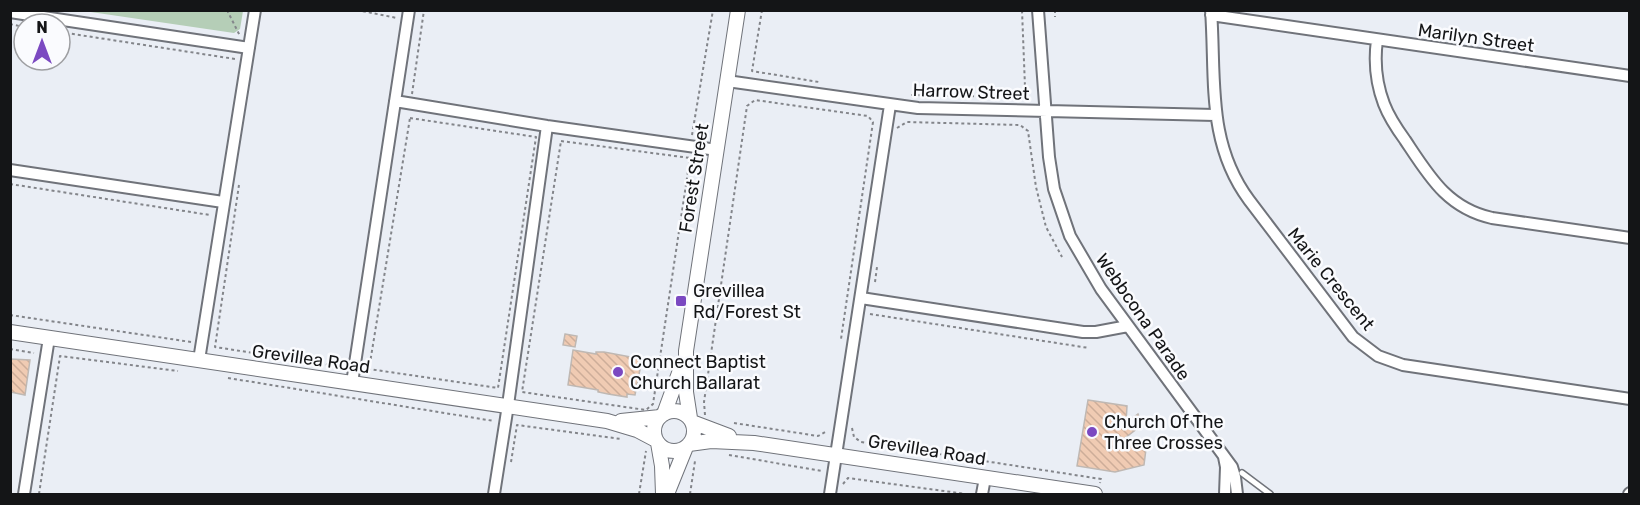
<svg xmlns="http://www.w3.org/2000/svg" width="1640" height="505" font-family="Rubik,sans-serif">
<style>
.green{fill:#b5ceb7}
.building{fill:url(#building-back-hatch);stroke:#bfb8b3;stroke-width:1.5}
.lines{fill:none;stroke-linecap:round;stroke-linejoin:round}
.service-casing{stroke:#70737a;stroke-width:8}
.minor-casing{stroke:#70737a;stroke-width:14}
.tertiary-casing{stroke:#70737a;stroke-width:16}
.path{stroke:#83858a;stroke-width:2;stroke-dasharray:3 3;stroke-linecap:butt}
.service{stroke:#fff;stroke-width:5}
.minor{stroke:#fff;stroke-width:10}
.tertiary{stroke:#fff;stroke-width:14}
.poi-dot{fill:#7b49c1;stroke:#fafbfe;stroke-width:2}
.labels{text-anchor:middle;dominant-baseline:central;stroke-width:5;stroke-linejoin:round;paint-order:stroke}
.street-label{font-size:18px;fill:#141517;stroke:#fafbfe}
.poi-label{font-size:18px;fill:#141517;stroke:#fafbfe;text-anchor:start}
</style>
<defs>
<pattern id="building-back-hatch" width="6" height="6" patternUnits="userSpaceOnUse" patternTransform="scale(1.5)"><rect width="6" height="6" fill="#f0cbb3"/><path d="M-1 5l2 2M0 0l6 6M5-1l2 2" fill="none" stroke="#cdad99"/></pattern>
</defs>
<rect width="100%" height="100%" fill="#eaeef5"/>
<path class="green" d="M 84,11 L 243,10 L 243,11 L 240,29 L 234,33 Z"/>
<path class="building" d="M 565,334 L 577,336 L 575,347 L 563,345 Z
M 573,350 L 596,354 L 596,352 L 604,352 L 642,359 L 635,395 L 627,394 L 627,397 L 608,394 L 598,392 L 598,390 L 568,385 Z
M 10,359 L 30,360 L 25,395 L 10,392 Z
M 1088,400 L 1127,406 L 1126,423 L 1138,414 L 1142,425 L 1125,438 L 1146,449 L 1144,465 L 1115,472 L 1077,466 Z"/>
<g class="lines">
<defs>
<path id="service" d="M 1242,473 L 1270,494"/>
<path id="minor" d="M 1038,10 L 1049,157 L 1054,189 L 1070,236 L 1101,289 L 1232,467 L 1235,477 L 1237,494
M 1211,10 C 1216,78 1206,142 1249,200 L 1353,337 L 1378,356 L 1403,365 L 1630,399
M 10,12 L 249,48
M 1211,15 L 1630,76
M 1377,40 C 1374,62 1376,83 1384,104 C 1389,117 1397,129 1405,140 C 1429,176 1447,208 1492,218 L 1630,238
M 727,81 L 918,108 L 1215,115
M 395,101 L 547,126 L 717,150
M 10,170 L 223,202
M 861,298 L 1083,332 L 1096,332 L 1128,326
M 199,360 L 255,10
M 352,383 L 409,10
M 1224,457 L 1226,467 L 1225,494
M 24,494 L 49,338
M 494,494 L 508,405 L 547,126
M 830,494 L 890,105
M 982,494 L 985,478
M 1629,494 L 1630,493"/>
<path id="tertiary" d="M 10,332 L 607,421 L 637,430 L 656,440
M654 431a20 20 0 1 1 40 0a20 20 0 1 1-40 0Z
M 664,414 L 682,365
M 690,418 L 686,392 L 686,351 L 738,10
M 621,421 L 660,417
M 692,422 L 729,436
M 658,443 L 662,466 L 663,494
M 689,444 L 711,441 L 754,443 L 1095,494
M 667,494 L 686,447"/>
</defs>
<use href="#service" class="service-casing"/>
<use href="#minor" class="minor-casing"/>
<use href="#tertiary" class="tertiary-casing"/>
<path class="path" d="M 227,10 L 240,36
M 357,10 L 397,18
M 762,10 L 752,71 L 819,82
M 1055,10 L 1055,17
M 10,24 L 24,27
M 60,32 L 235,59
M 412,94 L 424,10
M 911,95 L 1020,97
M 1020,96 L 1025,87 L 1022,10
M 410,118 L 536,137 L 498,388 L 369,369 Z
M 897,128 L 907,122 L 1020,125 L 1028,131 L 1036,187 L 1046,227 L 1062,257
M 692,135 L 713,10
M 561,141 L 690,158 L 653,404 L 646,410 L 522,392 Z
M 10,184 L 210,215
M 239,185 L 215,347 L 344,367
M 875,282 L 877,267
M 870,314 L 1089,348
M 10,315 L 191,342
M 10,349 L 34,353
M 228,378 L 494,421
M 705,415 L 704,402 L 747,106 L 755,100 L 868,116 L 873,122 L 841,339
M 734,423 L 818,436 L 827,431
M 852,428 L 854,437 L 861,442 L 1101,479 L 1100,483
M 729,455 L 822,471
M 511,462 L 517,425 L 621,439
M 843,484 L 848,478 L 966,494
M 39,494 L 60,356 L 178,371
M 639,494 L 646,451
M 690,494 L 695,461
M 998,494 L 1004,494"/>
<use href="#service" class="service"/>
<use href="#minor" class="minor"/>
<use href="#tertiary" class="tertiary"/>
</g>
<g class="poi-dot">
<rect x="675" y="295" width="12" height="12" rx="3"/>
<circle cx="618" cy="372" r="6"/>
<circle cx="1092" cy="432" r="6"/>
</g>
<g class="labels">
<g class="street-label">
<text transform="translate(1476 38) rotate(8)">Marilyn Street</text>
<text transform="translate(971 92) rotate(2)">Harrow Street</text>
<text transform="translate(694 178) rotate(-81)">Forest Street</text>
<text transform="translate(1331 279) rotate(51)">Marie Crescent</text>
<text transform="translate(1143 317) rotate(55)">Webbcona Parade</text>
<text transform="translate(311 359) rotate(8)">Grevillea Road</text>
<text transform="translate(927 450) rotate(9)">Grevillea Road</text>
</g>
<g class="poi-label">
<text x="693" y="291">Grevillea<tspan x="693" dy="21">Rd/Forest St</tspan></text>
<text x="630" y="362">Connect Baptist<tspan x="630" dy="21">Church Ballarat</tspan></text>
<text x="1104" y="422">Church Of The<tspan x="1104" dy="21">Three Crosses</tspan></text>
</g>
</g>
<rect width="1640" height="505" fill="none" stroke="#141517" stroke-width="24"/>
<g transform="translate(42 42)"><circle r="28" fill="#fafbfe" stroke="#9e9fa2" stroke-width="1.5"/>
<path d="M0-4.5L10 22L0 15L-10 22Z" fill="#7b49c1"/>
<text y="-9" font-size="16" font-weight="bold" text-anchor="middle" fill="#141517">N</text>
</g>
</svg>
